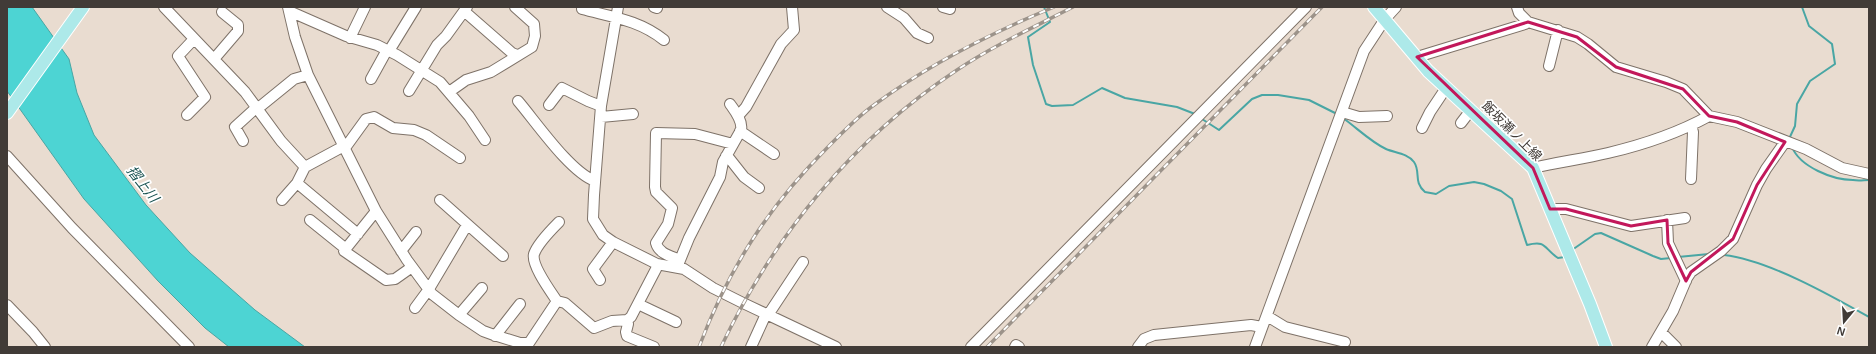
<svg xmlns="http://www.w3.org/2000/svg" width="1876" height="354" font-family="Helvetica,'Noto Sans JP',sans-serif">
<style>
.water{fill:#4dd4d3;stroke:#49a6a4}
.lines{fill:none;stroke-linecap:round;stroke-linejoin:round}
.stream{stroke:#49a6a4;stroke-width:2}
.minor-casing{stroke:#7e7268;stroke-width:12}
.major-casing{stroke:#fff;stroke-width:14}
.minor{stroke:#fff;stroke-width:10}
.major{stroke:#ade9e9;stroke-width:12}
.rail-casing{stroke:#9c938a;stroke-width:3.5}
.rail{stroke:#fff;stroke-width:2;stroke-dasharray:6;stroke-linecap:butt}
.marked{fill:none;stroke:#c2185b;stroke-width:3;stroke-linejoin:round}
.labels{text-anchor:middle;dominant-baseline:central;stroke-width:3.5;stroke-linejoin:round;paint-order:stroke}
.street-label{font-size:13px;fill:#413b37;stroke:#fff}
.water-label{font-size:14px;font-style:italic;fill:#175150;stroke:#fff}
</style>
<rect width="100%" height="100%" fill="#e9dcd0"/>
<path class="water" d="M 7,7 L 32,7 L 69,59 L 77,93 L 94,135 L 146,205 L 190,253 L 255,310 L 305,347 L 229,347 L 205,328 L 158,281 L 84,199 L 7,91 Z"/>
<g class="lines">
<path class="stream" d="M 1044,7 L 1050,22 L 1028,37 L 1033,65 L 1046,104 L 1052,106 L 1073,105 L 1102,88 L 1125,98 L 1177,107 L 1195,114
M 1343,118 C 1357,128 1371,142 1386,149 C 1395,153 1407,153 1414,162 C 1421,172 1413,182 1425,192 L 1436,194 L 1449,186 L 1474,182 L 1484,184 L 1501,191 L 1512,199 L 1527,245 C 1547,240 1543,248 1558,258 L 1565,257
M 1202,119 L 1219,130 L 1252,99 L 1262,95 L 1278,95 L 1309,100 L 1337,114
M 1789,139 L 1795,126 L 1797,104 L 1810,81 L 1835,64 L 1832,44 L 1809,26 L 1802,7
M 1792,147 C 1800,167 1833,180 1853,180 C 1859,181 1864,180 1869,180
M 1572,250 L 1595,234 L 1601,233 L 1653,256 L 1661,259 L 1671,258
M 1724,255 C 1768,260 1830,295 1869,317
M 1678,257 L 1709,254"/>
<defs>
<path id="minor" d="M 164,7 L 245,92 L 281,141 L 305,167
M 288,7 L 295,37 L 308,75 L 376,211 L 407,260 L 432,294 L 459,315 L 483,331 L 494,335 L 520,343 L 529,343 L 557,301 C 551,292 531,265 534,254 C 537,245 552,229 559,222
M 618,7 L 601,106 L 594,195 L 593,219 L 603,235 L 613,242 L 657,264 L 684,269 L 713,288 L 743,303 L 836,347
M 654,7 L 657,8
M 887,7 L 904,18 L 917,33 L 928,38
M 943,7 L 950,9
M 1517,7 L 1519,13 L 1528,22 L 1577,37 L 1588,44 L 1616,67 L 1666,82 L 1683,89 L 1709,116 L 1737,122 L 1806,149 L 1842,168 L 1869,174
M 582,9 C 612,17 639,20 664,40
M 289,11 L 346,36 L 377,45 L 397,55 L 440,82 L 469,116 L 485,140
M 464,11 L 512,53 L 517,55
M 350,38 L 365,7
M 389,51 L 416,7
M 1417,57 L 1525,24 L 1528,22
M 214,59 L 238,31 L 238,25 L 222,12
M 1549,66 L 1558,30
M 371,79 L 387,50
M 409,91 L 437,45 L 446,36 L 467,7
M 449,92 L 466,80 L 491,72 L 532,47 L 535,36 L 534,24 L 515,7
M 518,101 C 536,122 570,172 595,181
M 549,105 L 562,88 L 588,101 L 601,106
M 257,109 L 294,79 L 308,75
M 1342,112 L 1359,117 L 1387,116
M 187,115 L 205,97 L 178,56 L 194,39
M 738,116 L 746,107 L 781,44 L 794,30 L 792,7
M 601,117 L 633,114
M 1461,123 L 1471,110
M 1422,128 L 1430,112 L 1446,88
M 740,131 L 774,154
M 243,141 L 235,127 L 257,107
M 345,148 L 366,119 L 374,117 L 393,128 L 414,130 L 426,135 L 460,158
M 7,156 L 72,228 L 189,347
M 726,156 L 729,158 L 744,177 L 759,188
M 1533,168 C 1558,162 1583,159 1608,153 C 1642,145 1678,133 1709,116
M 1691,179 L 1693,132 L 1691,125
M 297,183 L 358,234
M 282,200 L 297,183 L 305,167 L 344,146
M 440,200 L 503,256
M 1550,209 L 1566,209 L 1631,226 L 1685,218
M 376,211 L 344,251 L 386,280 L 395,279 L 412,267
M 310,220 L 346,249
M 1667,220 L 1668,243 L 1686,281
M 401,251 L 416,232
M 680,260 C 671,256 659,254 656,243 L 668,224 L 672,208 L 656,192 L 655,187 L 656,133 L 695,134 L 733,144
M 678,265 L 689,238 L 720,177 L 723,162 L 741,130 C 743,121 735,111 730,104
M 600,280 L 593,269 L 613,242
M 557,301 L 565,303 L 594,328 L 612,321 L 627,320 L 631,317 L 656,269 L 657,264
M 638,304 L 676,322
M 7,305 L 33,332 L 45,347
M 415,308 L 429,289 L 467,225
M 459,315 L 482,288
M 768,315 L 803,262
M 1267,316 L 1285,327 L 1345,342
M 627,320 L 628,324 L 626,332 L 627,336 L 654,347
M 1661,332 L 1676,347
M 495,336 L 520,304
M 751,347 L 766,314
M 971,347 L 1306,7
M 1015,347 L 1016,345 L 1019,347
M 1138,347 L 1144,339 L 1154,335 L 1251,325 L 1262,327
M 1255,347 L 1364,51 L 1385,19 L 1396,7
M 1652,347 L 1673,311 L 1687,278 L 1691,272 L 1721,251 L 1733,239 L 1757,185 L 1766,169 L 1785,142"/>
<path id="major" d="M 1374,7 L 1428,71 L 1533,168 L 1590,304 L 1606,347
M 7,113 L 83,7"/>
</defs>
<use href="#minor" class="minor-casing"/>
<use href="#major" class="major-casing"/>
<use href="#minor" class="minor"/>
<use href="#major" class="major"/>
<defs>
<path id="rail" d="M 699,347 C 729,268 768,207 827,148 C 842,133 857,117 874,105 C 929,64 991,33 1054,7
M 721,347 C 774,235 853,139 957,70 C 993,46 1034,27 1073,7
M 987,347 L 1322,7"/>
</defs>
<use href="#rail" class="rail-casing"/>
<use href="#rail" class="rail"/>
</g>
<path class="marked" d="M 1528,22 L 1577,37 L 1616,67 L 1683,89 L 1709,116 L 1737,122 L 1785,142 L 1757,185 L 1733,239 L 1691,272 L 1686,281 L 1668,243 L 1667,220 L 1631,226 L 1566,209 L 1550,209 L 1533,168 L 1417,57 Z"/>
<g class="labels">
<g class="street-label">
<text transform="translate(1512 131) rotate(45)">飯坂瀬ノ上線</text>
</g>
<g class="water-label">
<text transform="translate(143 184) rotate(52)">摺上川</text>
</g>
</g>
<rect width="1876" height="354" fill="none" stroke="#413b37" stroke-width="16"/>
<g transform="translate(1844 322) rotate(198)" stroke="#ffffff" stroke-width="3" paint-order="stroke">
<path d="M0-3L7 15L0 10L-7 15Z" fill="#413b37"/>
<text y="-6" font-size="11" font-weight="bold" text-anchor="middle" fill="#413b37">N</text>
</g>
</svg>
